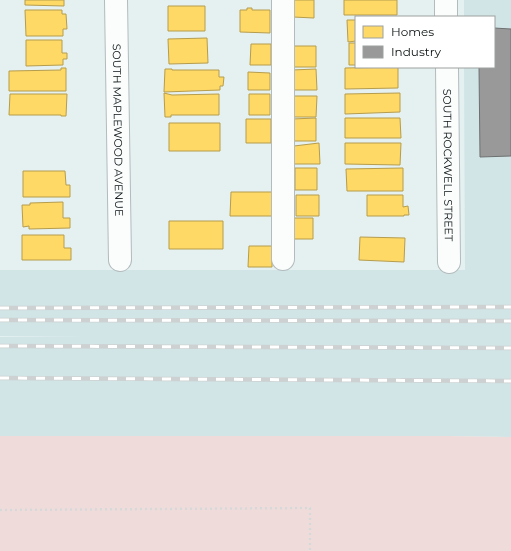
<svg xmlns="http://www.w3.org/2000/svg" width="511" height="551" font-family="Montserrat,sans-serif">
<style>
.built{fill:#d1e5e7}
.green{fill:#efdcda}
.homes{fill:#ffd966;stroke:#b69d4d}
.industry{fill:#999;stroke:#6e7070}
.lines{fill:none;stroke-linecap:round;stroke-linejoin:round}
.minor-casing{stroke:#b3bbbc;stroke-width:24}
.path{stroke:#d6d9da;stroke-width:2.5;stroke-dasharray:2 3;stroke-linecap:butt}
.minor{stroke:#fbfdfd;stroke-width:22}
.rail-casing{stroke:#cdd1d1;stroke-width:4.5}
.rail{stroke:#fff;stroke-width:3;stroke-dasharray:9;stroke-linecap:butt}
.labels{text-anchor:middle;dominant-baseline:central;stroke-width:4;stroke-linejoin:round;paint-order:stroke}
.street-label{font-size:11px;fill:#0a1112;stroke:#fff}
</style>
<rect width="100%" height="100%" fill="#e5f0f1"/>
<path class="built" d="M 464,0 L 511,0 L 511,437 L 449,436 L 0,436 L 0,337 L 83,336 L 0,336 L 0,270 L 465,270 L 464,67 L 494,67 L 494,17 L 464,17 Z"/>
<path class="green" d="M 0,436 L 449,436 L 511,437 L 511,551 L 0,551 Z"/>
<path class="homes" d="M 25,0 L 64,0 L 64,6 L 25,5 Z
M 293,0 L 314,0 L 314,18 L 293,17 Z
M 344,0 L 397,0 L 397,15 L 344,15 Z
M 168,6 L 205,6 L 205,31 L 168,31 Z
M 247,8 L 252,8 L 252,10 L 270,10 L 270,33 L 240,32 L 240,10 L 247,10 Z
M 25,10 L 62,10 L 62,14 L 66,14 L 67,29 L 63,29 L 63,36 L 26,36 Z
M 347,20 L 356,20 L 356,41 L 348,42 Z
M 207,38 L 208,63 L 169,64 L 168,39 Z
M 26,40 L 62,40 L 62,53 L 67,53 L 67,59 L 63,59 L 63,65 L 26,66 Z
M 349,43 L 356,43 L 356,65 L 349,65 Z
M 251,44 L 271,44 L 271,65 L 250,65 Z
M 293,46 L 316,46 L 316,67 L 293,67 Z
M 398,67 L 398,88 L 345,89 L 345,68 Z
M 61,68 L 66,68 L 66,91 L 9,91 L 9,71 L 61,70 Z
M 165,69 L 172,69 L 172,70 L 219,70 L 219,77 L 224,77 L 223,86 L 220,86 L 220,90 L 164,92 Z
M 316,69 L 317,90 L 293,90 L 292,70 Z
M 248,72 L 270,73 L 270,90 L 248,90 Z
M 164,93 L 172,95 L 219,94 L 219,115 L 171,115 L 171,117 L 165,117 Z
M 400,93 L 400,112 L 345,114 L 345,94 Z
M 10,94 L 67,94 L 66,116 L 61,116 L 61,115 L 9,115 Z
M 249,94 L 270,94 L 270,115 L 249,115 Z
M 293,96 L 317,96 L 316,117 L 292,117 Z
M 316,118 L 316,141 L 293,141 L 292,119 Z
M 345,118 L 400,118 L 401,138 L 345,138 Z
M 246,119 L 271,119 L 271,143 L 246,143 Z
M 169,123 L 220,123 L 220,151 L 169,151 Z
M 319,143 L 320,164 L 294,164 L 294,146 Z
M 345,143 L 401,143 L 400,165 L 345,164 Z
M 295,168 L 317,168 L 317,190 L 295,190 Z
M 403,168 L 403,191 L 347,191 L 346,169 Z
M 23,171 L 65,171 L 66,185 L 70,185 L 70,197 L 23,197 Z
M 231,192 L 274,192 L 274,216 L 230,216 Z
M 296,195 L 319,195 L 319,216 L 296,216 Z
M 367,195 L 403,195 L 403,207 L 408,206 L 409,215 L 404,215 L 404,216 L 367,216 Z
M 63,202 L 63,218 L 70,218 L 70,228 L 29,229 L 29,226 L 23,227 L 22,205 L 30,205 L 30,203 Z
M 293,218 L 313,218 L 313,239 L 293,239 Z
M 169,221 L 223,221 L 223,249 L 169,249 Z
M 22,235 L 64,235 L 64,248 L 71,248 L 71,260 L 22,260 Z
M 360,237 L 405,238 L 404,262 L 359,260 Z
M 249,246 L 272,246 L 272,267 L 248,267 Z"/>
<path class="industry" d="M 494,28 L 511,29 L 511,156 L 480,157 L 479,67 L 494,67 Z"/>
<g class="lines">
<defs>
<g id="minor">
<path id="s1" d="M 116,0 L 120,260"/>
<path d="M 446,0 L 446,17"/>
<path id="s2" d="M 447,67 L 449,262"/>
<path d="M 283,259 L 283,0"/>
</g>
</defs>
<use href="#minor" class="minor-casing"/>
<path class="path" d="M 0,510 L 310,508 L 310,551"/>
<use href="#minor" class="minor"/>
<defs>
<path id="rail" d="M 0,308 L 511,307
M 0,320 L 511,321
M 0,346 L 511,348
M 0,378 L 511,381"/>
</defs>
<use href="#rail" class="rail-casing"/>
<use href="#rail" class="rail"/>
</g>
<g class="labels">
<g class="street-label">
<text stroke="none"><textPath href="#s1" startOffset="130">SOUTH MAPLEWOOD AVENUE</textPath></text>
<text stroke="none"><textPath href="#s2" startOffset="98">SOUTH ROCKWELL STREET</textPath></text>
</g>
</g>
<rect x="355" y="16" width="140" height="52" fill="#ffffff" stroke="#9da0a0"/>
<rect x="363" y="26" width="20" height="12" fill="#ffd966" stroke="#9da0a0"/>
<text x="391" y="36" font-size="12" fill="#0a1112">Homes</text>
<rect x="363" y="46" width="20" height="12" fill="#999999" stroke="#9da0a0"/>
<text x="391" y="56" font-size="12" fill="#0a1112">Industry</text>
</svg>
